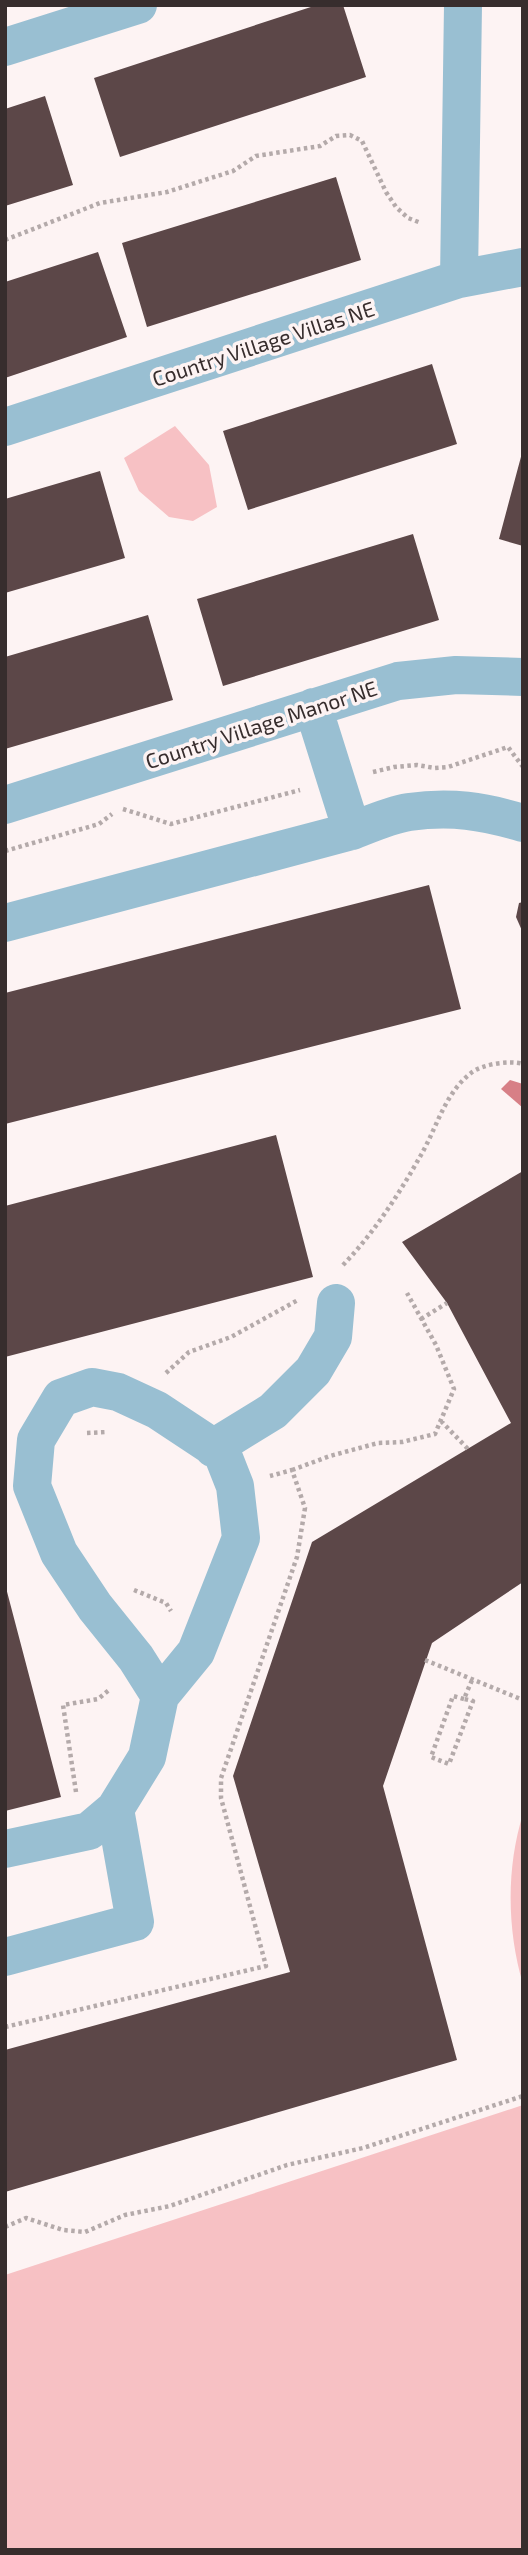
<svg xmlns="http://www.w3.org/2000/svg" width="528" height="2555" font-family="'Exo 2',sans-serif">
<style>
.green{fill:#f7c1c4}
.water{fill:#d77f86}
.building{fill:#5c4748}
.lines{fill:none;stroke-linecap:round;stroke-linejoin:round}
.path{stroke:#b4aaaa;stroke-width:4.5;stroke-dasharray:3.5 3.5;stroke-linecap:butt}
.minor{stroke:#99bfd2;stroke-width:38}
.labels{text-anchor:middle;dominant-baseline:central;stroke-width:7;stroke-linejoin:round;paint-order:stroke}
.street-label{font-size:21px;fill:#372d2d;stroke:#fdf3f3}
</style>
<rect width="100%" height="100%" fill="#fdf3f3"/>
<path class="green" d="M 175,426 L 209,465 L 217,507 L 193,521 L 169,517 L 139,491 L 124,458 Z
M 523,1814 L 523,1984 C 507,1930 506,1868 523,1814 Z
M 523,2105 L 523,2550 L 5,2550 L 5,2275 Z"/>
<path class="water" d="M 510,1080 L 523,1084 L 523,1108 L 501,1089 Z"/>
<path class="building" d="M 317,5 L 343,5 L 366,77 L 120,157 L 94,78 Z
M 45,96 L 73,185 L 5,206 L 5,109 Z
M 336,177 L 361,260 L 147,327 L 122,243 Z
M 98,252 L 127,337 L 5,378 L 5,282 Z
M 432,364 L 457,444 L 248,510 L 223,431 Z
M 522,453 L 523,453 L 523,546 L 499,539 Z
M 100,471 L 125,558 L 5,593 L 5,499 Z
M 413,534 L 439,620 L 223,686 L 197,599 Z
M 148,615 L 173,700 L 5,749 L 5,657 Z
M 429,885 L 461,1009 L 5,1124 L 5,993 Z
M 523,902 L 523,933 L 516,917 L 519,903 Z
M 276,1135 L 313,1277 L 5,1357 L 5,1206 Z
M 523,1171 L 523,1582 L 432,1643 L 383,1786 L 457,2060 L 5,2192 L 5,2050 L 290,1972 L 233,1776 L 312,1542 L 511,1423 L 447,1303 L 402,1242 Z
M 5,1584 L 61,1797 L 5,1811 Z"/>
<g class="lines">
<path class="path" d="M 5,240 L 100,203 L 167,192 L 233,171 L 256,156 L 320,146 L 336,136 L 350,135 L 362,141 L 386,192 L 396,207 L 408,218 L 421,223
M 373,772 L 394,767 L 417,765 L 435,768 L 448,767 L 508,747 L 523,767
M 123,809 L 171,824 L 300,790
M 5,851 L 99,824 L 112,814
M 343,1265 C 374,1233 399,1194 421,1155 C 437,1127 445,1093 471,1073 C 482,1064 510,1060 523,1064
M 421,1319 L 447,1303
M 166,1373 L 189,1352 L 231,1337 L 298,1300
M 441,1421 L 468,1449
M 87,1433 L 107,1432
M 292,1470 L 330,1456 L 378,1443 L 402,1442 L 435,1434 L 454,1389 L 436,1345 L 407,1293
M 134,1590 L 166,1603 L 171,1611
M 425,1660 L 523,1700
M 464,1699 L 453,1696 L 431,1757 L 449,1764 L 473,1701 L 464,1699 L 472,1680
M 76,1792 L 63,1705 L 98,1699 L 109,1690
M 5,2027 L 266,1966 L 221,1798 L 221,1778 L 297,1557 L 305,1508 L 292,1470 L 270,1476
M 5,2227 L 26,2218 L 63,2230 L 85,2232 L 125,2215 L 170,2206 L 287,2165 L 363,2148 L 523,2096"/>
<path class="minor" d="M 5,47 L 138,5
M 459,279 L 463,5
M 5,427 L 459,279 L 523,267
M 5,805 L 398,681 L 456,675 L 523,677
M 352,831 C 370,824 390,815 409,812 C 451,806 483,811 523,823
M 5,923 L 352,831 L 313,707
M 213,1448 L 273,1411 L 313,1371 L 333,1337 L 336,1303
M 5,1849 L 89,1831 L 115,1809
M 5,1957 L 135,1922 L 115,1809 L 147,1757 L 160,1696 L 196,1652 L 241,1538 L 235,1486 L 222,1453 L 157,1410 L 118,1392 L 92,1387 L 61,1398 L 36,1440 L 32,1486 L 59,1553 L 95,1607 L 136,1658 L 160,1696"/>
</g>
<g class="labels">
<g class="street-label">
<text transform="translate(263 343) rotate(-18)">Country Village Villas NE</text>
<text transform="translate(261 724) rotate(-18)">Country Village Manor NE</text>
</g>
</g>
<rect width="528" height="2555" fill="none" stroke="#372d2d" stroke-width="14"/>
</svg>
